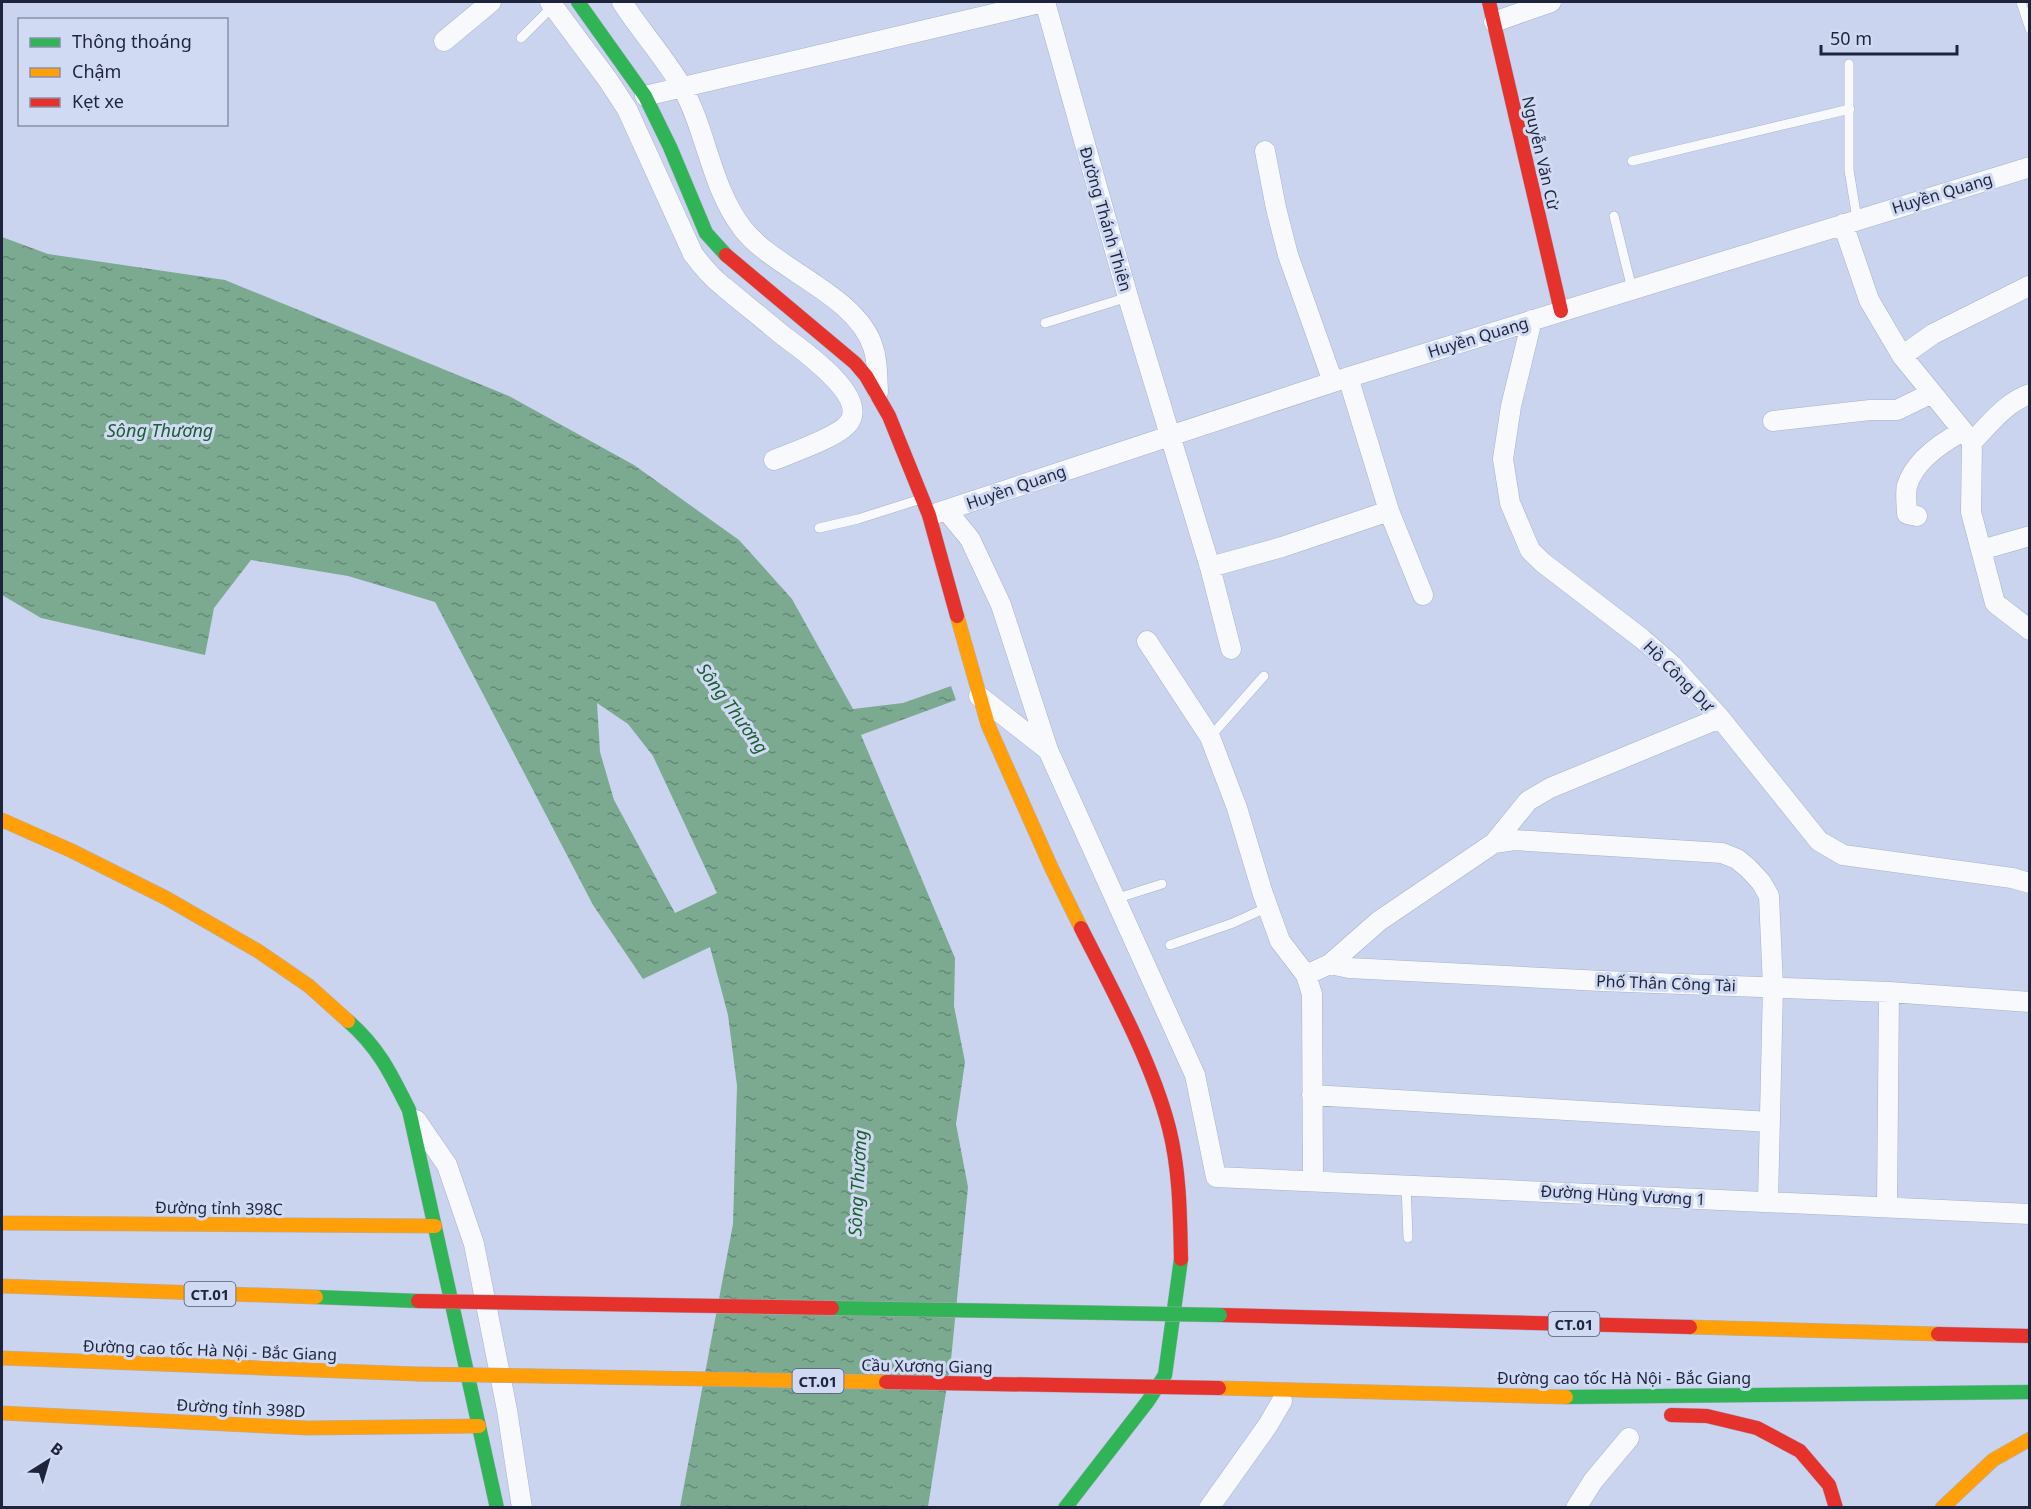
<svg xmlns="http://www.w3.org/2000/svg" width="2031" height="1509" font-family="'Noto Sans',sans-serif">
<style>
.water{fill:url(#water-ripples);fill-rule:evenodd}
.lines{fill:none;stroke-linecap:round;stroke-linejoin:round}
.lane-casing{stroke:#a8b1c8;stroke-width:10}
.street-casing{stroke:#a8b1c8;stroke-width:21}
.fast-casing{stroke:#a8b1c8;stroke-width:15}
.slow-casing{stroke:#a8b1c8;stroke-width:15}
.jam-casing{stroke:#a8b1c8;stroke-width:15}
.lane{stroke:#f7f9fd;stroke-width:9}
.street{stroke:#f7f9fd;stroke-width:20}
.fast{stroke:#30b455;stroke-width:14}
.slow{stroke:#ff9f0a;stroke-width:14}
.jam{stroke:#e5322d;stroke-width:14}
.fast-bridge-casing{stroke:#ada7b2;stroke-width:15;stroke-linecap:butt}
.slow-bridge-casing{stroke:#ada7b2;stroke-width:15;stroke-linecap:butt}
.jam-bridge-casing{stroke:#ada7b2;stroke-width:15;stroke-linecap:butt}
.fast-bridge{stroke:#30b455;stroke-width:14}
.slow-bridge{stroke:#ff9f0a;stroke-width:14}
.jam-bridge{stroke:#e5322d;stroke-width:14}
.labels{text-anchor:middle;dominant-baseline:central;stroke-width:6;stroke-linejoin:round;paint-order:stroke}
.shield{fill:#d1daf3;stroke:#535b72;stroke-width:1.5}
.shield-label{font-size:15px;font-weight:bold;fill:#1d243b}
.street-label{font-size:16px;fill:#1d243b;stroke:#d1daf3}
.water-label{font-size:18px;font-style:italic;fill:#1a5f30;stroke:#d1daf3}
</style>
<defs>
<pattern id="water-ripples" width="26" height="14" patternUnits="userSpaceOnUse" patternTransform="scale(1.5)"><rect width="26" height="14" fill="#7baa90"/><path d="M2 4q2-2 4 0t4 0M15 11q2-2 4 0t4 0" fill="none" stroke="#648a77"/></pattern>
</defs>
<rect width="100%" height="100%" fill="#cad4ef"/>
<path class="water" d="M 2,237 L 48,254 L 225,280 L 509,396 L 634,465 L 739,540 L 792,599 L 853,709 L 903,703 L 951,686 L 956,700 L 861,735 L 955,958 L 954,1006 L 965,1062 L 956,1124 L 968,1187 L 951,1360 L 928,1507 L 680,1507 L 733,1224 L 737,1086 L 728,1015 L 710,947 L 643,979 L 593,905 L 435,602 L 348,576 L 251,560 L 214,608 L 205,655 L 41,618 L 2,595 ZM 597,703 L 628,724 L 653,756 L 717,893 L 675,913 L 614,800 L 600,752 Z"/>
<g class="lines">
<defs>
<path id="lane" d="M 2021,2 L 2030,29
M 521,38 L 553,6
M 1849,64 L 1849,170 L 1857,219
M 1632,161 L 1850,109
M 1614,216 L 1632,289
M 1045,323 L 1128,297
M 819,528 L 858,519 L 921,499
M 1210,737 L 1264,676
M 1115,899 L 1162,884
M 1170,945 L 1233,923 L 1268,907
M 1406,1185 L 1408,1238"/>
<path id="street" d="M 550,2 L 608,80 L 627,109 L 693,254 C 702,266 712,278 724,287 C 743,303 762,318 781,334 C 799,348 866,393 850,421 C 842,436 791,453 774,460
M 622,2 C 640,30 665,58 682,87 C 707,132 711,188 743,229 C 775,270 857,295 873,347 C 878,361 877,377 878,392
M 1045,2 L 1128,297 L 1210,567 L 1231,649
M 1494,22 L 1551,2
M 444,41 L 491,2
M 645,96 L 1044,2
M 1265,151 L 1276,208 L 1288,255 L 1333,382
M 1843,224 L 1869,300 L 1902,356 L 1972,442 L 1971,512 L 1995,603 L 2030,630
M 1532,320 L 1511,406 L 1503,459 L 1510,503 L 1530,550 L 1542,562 L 1641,638 L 1672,665 L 1720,718 L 1819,841 L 1843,855 L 2012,878 L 2030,883
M 1902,356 L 1933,334 L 2029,286
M 1348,377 L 1389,511 L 1423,595
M 1773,421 L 1870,410 L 1897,410 L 1932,393
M 1972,442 C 1989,425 2006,402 2030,394
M 947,511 L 970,539 L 1001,605 L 1048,750 L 1195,1075 L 1216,1177 L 2030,1214
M 937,513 L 1333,382 L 2030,167
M 1917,516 L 1907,514 C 1907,506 1905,494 1907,486 C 1914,461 1941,443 1963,431
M 1981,550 L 2030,536
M 1210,567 L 1282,547 L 1389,511
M 1147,641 L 1210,737 L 1237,808 L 1263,894 L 1280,941 L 1306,975 L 1312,994 L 1313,1181
M 979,696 L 1048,750
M 1494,843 L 1528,801 L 1550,788 L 1720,718
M 1330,964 L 1379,921 L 1494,843 L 1514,840 L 1722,853 L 1737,859 L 1748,868 L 1761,882 L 1769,896 L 1773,987 L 1768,1202
M 1306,975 L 1330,964 L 1349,968 L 1602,981 L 1889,992 L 2030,1002
M 1312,1095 L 1770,1122
M 416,1120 L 447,1165 L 474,1244 L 507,1410 L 522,1508
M 1887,1207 L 1889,992
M 1209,1508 L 1268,1425 L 1282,1401
M 1576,1508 L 1593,1481 L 1629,1438"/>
<path id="fast" d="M 578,2 L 645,96 L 670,147 L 706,233 L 726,255
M 348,1021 C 379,1048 391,1074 409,1110 L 497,1508
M 316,1297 L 418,1301
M 1566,1397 L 2030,1392
M 1065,1508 L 1148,1401 L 1165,1375 L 1181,1259"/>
<path id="slow" d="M 957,616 L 988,725 L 1051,867 L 1081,928
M 2,820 L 72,851 L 166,898 L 258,951 L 309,986 L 348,1021
M 2,1223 L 435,1226
M 2,1286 L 316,1297
M 1690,1327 L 1938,1334
M 2,1358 L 417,1374
M 1219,1388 L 1566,1397
M 2,1413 L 307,1428 L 479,1426
M 1942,1508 L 1993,1460 L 2030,1439"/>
<path id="jam" d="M 1489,2 L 1561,311
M 726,255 L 855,363 L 866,376 L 889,416 L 929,515 L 957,616
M 1081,928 C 1112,989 1152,1062 1169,1128 C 1180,1171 1180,1216 1181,1259
M 1220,1315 L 1690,1327
M 1938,1334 L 2030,1336
M 1671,1415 L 1707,1416 L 1757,1428 L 1800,1451 L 1829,1485 L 1836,1508"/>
</defs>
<use href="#lane" class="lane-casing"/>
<use href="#street" class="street-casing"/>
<use href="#fast" class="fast-casing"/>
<use href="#slow" class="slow-casing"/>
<use href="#jam" class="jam-casing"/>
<use href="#lane" class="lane"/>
<use href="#street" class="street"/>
<use href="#fast" class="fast"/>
<use href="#slow" class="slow"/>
<use href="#jam" class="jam"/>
<defs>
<path id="fast-bridge" d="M 832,1308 L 1220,1315"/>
<path id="slow-bridge" d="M 417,1374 L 886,1382"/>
<path id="jam-bridge" d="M 418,1301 L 832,1308
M 886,1382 L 1219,1388"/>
</defs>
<use href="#fast-bridge" class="fast-bridge-casing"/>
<use href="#slow-bridge" class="slow-bridge-casing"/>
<use href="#jam-bridge" class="jam-bridge-casing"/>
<use href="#fast-bridge" class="fast-bridge"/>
<use href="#slow-bridge" class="slow-bridge"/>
<use href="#jam-bridge" class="jam-bridge"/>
</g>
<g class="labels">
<g class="shield">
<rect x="184.5" y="1282" width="51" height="24" rx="4.5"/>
<rect x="1548.5" y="1312" width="51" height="24" rx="4.5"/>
<rect x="792.5" y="1369" width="51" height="24" rx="4.5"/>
</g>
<g class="shield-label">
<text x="210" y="1294">CT.01</text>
<text x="1574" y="1324">CT.01</text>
<text x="818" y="1381">CT.01</text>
</g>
<g class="street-label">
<text transform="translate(1541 153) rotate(77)">Nguyễn Văn Cừ</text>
<text transform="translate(1942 193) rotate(-17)">Huyền Quang</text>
<text transform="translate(1106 219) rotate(74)">Đường Thánh Thiên</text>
<text transform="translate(1478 337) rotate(-17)">Huyền Quang</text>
<text transform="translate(1016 487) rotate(-19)">Huyền Quang</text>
<text transform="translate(1679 676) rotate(45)">Hồ Công Dự</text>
<text transform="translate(1666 983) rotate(2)">Phố Thân Công Tài</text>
<text transform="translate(1623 1195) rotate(3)">Đường Hùng Vương 1</text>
<text transform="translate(219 1208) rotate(1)">Đường tỉnh 398C</text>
<text transform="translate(210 1350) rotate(2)">Đường cao tốc Hà Nội - Bắc Giang</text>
<text transform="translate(927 1366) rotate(1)">Cầu Xương Giang</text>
<text x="1624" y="1378">Đường cao tốc Hà Nội - Bắc Giang</text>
<text transform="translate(241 1408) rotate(3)">Đường tỉnh 398D</text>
</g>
<g class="water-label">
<text x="160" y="430">Sông Thương</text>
<text transform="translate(733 708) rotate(54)">Sông Thương</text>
<text transform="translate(857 1183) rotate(-87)">Sông Thương</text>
</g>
</g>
<rect width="2031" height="1509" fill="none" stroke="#1d243b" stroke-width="6"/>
<rect x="18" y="18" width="210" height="108" fill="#d1daf3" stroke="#8991a9" stroke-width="1.5"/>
<rect x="30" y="38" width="30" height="9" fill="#30b455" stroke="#8991a9" stroke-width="1.5"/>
<text x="72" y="48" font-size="18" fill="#1d243b">Thông thoáng</text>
<rect x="30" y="68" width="30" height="9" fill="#ff9f0a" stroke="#8991a9" stroke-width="1.5"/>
<text x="72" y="78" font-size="18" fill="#1d243b">Chậm</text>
<rect x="30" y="98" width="30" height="9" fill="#e5322d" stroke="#8991a9" stroke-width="1.5"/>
<text x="72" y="108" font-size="18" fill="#1d243b">Kẹt xe</text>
<g transform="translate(48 1461) rotate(37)" stroke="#d1daf3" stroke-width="4.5" paint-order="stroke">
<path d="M0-4.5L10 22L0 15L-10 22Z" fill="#1d243b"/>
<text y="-9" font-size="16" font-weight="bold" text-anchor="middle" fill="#1d243b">B</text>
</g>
<path d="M1821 45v9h136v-9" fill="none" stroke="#1d243b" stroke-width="3"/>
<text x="1830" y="45" font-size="18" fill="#1d243b" stroke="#d1daf3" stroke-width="4.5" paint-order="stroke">50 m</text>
</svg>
